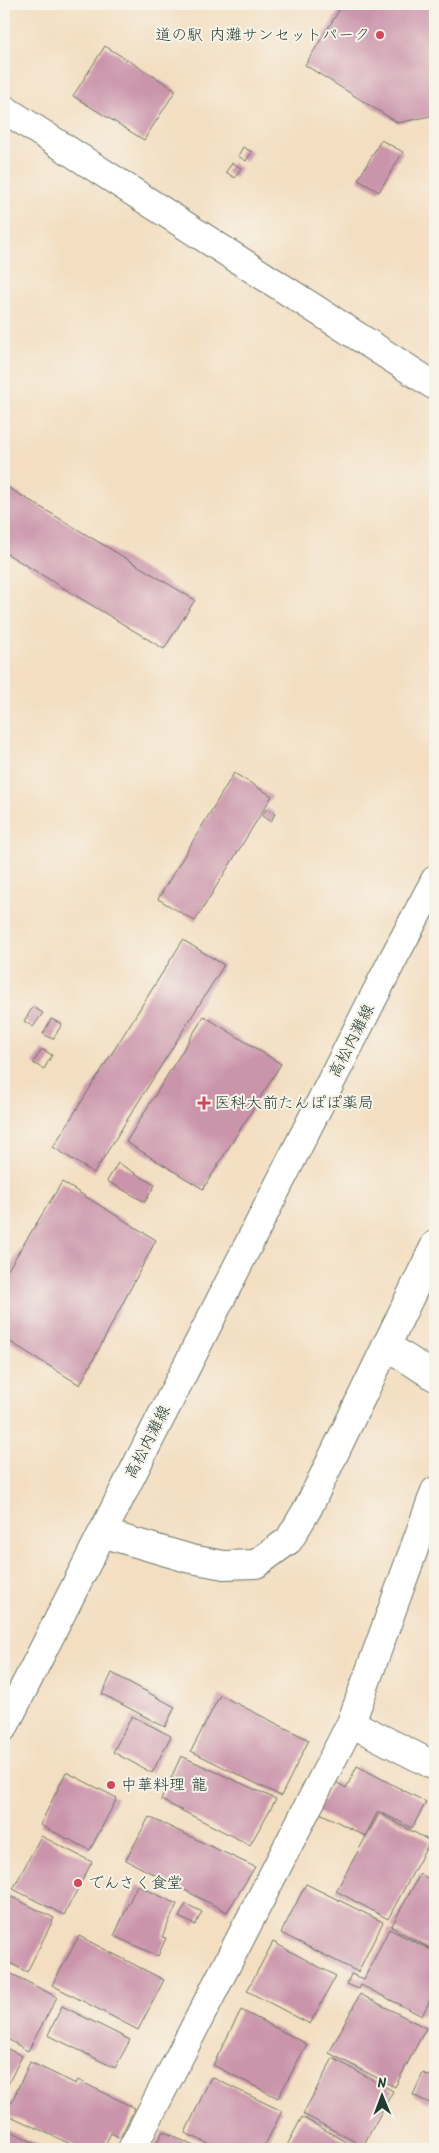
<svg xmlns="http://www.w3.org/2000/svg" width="439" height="2153" font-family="Kalam,'Klee One',sans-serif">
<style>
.building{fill:#ca94ab}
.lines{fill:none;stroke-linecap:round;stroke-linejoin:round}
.street-casing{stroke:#697565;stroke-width:30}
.secondary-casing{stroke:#697565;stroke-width:30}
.street{stroke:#fff;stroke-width:28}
.secondary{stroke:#fff;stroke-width:28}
.poi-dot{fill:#d1495b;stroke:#f7f3e8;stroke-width:2}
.labels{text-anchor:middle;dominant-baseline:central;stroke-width:4;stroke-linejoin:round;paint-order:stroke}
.poi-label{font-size:16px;fill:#1f3d34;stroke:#f7f3e8;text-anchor:start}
.street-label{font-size:16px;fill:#1f3d34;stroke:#f7f3e8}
</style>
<rect width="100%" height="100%" fill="#f7f3e8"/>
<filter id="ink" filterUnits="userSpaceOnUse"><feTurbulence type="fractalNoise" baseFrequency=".02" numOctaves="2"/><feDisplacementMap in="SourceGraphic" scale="10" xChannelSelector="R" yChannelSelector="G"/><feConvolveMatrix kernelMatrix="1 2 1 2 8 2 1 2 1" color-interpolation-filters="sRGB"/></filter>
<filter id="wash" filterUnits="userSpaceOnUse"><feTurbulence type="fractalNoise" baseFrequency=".0096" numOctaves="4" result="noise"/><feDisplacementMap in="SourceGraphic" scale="20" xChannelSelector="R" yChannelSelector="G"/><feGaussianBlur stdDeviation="1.12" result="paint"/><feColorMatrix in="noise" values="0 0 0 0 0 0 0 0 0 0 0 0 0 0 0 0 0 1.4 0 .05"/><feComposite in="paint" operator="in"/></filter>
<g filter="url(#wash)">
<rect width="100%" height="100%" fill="#f3dec1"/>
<g id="blocks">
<path class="building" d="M 343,4 L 435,4 L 435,115 L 398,123 L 305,65 Z
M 105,46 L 176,90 L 144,140 L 73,96 Z
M 381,140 L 403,152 L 379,192 L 358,180 Z
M 243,147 L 252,152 L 246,161 L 238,156 Z
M 232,163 L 241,168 L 235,178 L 226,172 Z
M 4,485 L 195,600 L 164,649 L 4,552 Z
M 234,773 L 272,796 L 195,921 L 158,899 Z
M 267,808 L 275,813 L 271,822 L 262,816 Z
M 183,940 L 224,965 L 94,1173 L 53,1147 Z
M 33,1007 L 43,1013 L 33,1027 L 24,1021 Z
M 204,1016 L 281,1064 L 203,1189 L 126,1142 Z
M 51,1019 L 62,1024 L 53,1039 L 43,1034 Z
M 42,1049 L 52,1055 L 44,1069 L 33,1063 Z
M 118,1163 L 155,1185 L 145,1202 L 107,1181 Z
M 62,1182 L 156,1240 L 80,1385 L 4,1338 L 4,1276 Z
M 112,1673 L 175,1707 L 165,1727 L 102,1694 Z
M 220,1695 L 309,1740 L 281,1796 L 191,1751 Z
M 132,1716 L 171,1736 L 152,1773 L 113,1752 Z
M 181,1756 L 276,1799 L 250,1845 L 161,1800 Z
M 357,1766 L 426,1802 L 412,1828 L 378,1811 L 365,1836 L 318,1812 L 334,1781 L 346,1788 Z
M 66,1772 L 117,1798 L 90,1850 L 40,1825 Z
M 379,1813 L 430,1841 L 388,1919 L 336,1891 Z
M 149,1817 L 255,1867 L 227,1912 L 126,1860 Z
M 41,1836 L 92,1862 L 64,1915 L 13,1889 Z
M 420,1874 L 435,1882 L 435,1951 L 391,1927 Z
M 306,1884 L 383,1922 L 358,1972 L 281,1933 Z
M 137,1885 L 177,1904 L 162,1937 L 166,1938 L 158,1956 L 114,1936 Z
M 4,1893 L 54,1918 L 27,1972 L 4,1960 Z
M 186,1904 L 202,1912 L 195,1925 L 179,1917 Z
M 389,1929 L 435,1952 L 435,1990 L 422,2016 L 361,1985 L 359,1989 L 347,1984 L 351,1974 L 364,1979 Z
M 79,1936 L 164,1980 L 138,2030 L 52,1985 Z
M 273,1942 L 336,1976 L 310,2024 L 247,1991 Z
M 4,1970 L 57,1997 L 28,2051 L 4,2037 Z
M 360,1994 L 426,2028 L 395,2087 L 329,2053 Z
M 62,2006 L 130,2040 L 115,2068 L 48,2035 Z
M 241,2010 L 307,2044 L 278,2098 L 213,2065 Z
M 4,2047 L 22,2056 L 4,2092 Z
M 333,2058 L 393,2091 L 363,2146 L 303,2114 Z
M 30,2062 L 76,2084 L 78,2080 L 135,2108 L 120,2138 L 111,2133 L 103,2149 L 81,2149 L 6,2114 Z
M 434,2068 L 435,2089 L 429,2103 L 413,2095 L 423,2073 L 430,2076 Z
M 211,2077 L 282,2111 L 263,2149 L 220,2149 L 185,2133 Z
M 302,2117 L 359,2149 L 285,2149 Z
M 4,2128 L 47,2149 L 4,2149 Z
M 163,2131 L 200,2149 L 153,2149 Z"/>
</g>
</g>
<g filter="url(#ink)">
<use href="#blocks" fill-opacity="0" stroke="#697565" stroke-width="1"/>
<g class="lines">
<defs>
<path id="street" d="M 386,1345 L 435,1377
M 435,1491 L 351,1723 L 435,1766
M 132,2149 L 351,1723"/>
<path id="secondary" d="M 4,109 L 435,386
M 102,1533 L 191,1559 L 224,1565 L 256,1564 L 289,1540 L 308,1508 L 435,1245
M 4,1727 L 392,961 L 435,880"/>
</defs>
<use href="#street" class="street-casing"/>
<use href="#secondary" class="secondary-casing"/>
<use href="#street" class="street"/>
<use href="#secondary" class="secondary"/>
</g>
</g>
<g class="poi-dot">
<circle cx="380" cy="35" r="5"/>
<path d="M201.5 1095.5h5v5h5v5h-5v5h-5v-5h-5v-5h5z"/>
<circle cx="111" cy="1785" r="5"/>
<circle cx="78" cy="1883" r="5"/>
</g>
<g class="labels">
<g class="poi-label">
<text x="370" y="35" text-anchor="end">道の駅 内灘サンセットパーク</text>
<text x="214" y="1103">医科大前たんぽぽ薬局</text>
<text x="121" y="1785">中華料理 龍</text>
<text x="88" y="1883">でんさく食堂</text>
</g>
<g class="street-label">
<text transform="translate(352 1041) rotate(-63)">高松内灘線</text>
<text transform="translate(148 1442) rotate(-63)">高松内灘線</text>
</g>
</g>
<rect width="439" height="2153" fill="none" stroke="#f7f3e8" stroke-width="20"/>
<g transform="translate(382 2096) rotate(359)" stroke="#f7f3e8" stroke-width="4" paint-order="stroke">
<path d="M0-4L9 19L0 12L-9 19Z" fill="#1f3d34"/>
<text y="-8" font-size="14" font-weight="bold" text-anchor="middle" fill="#1f3d34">N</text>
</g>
</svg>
